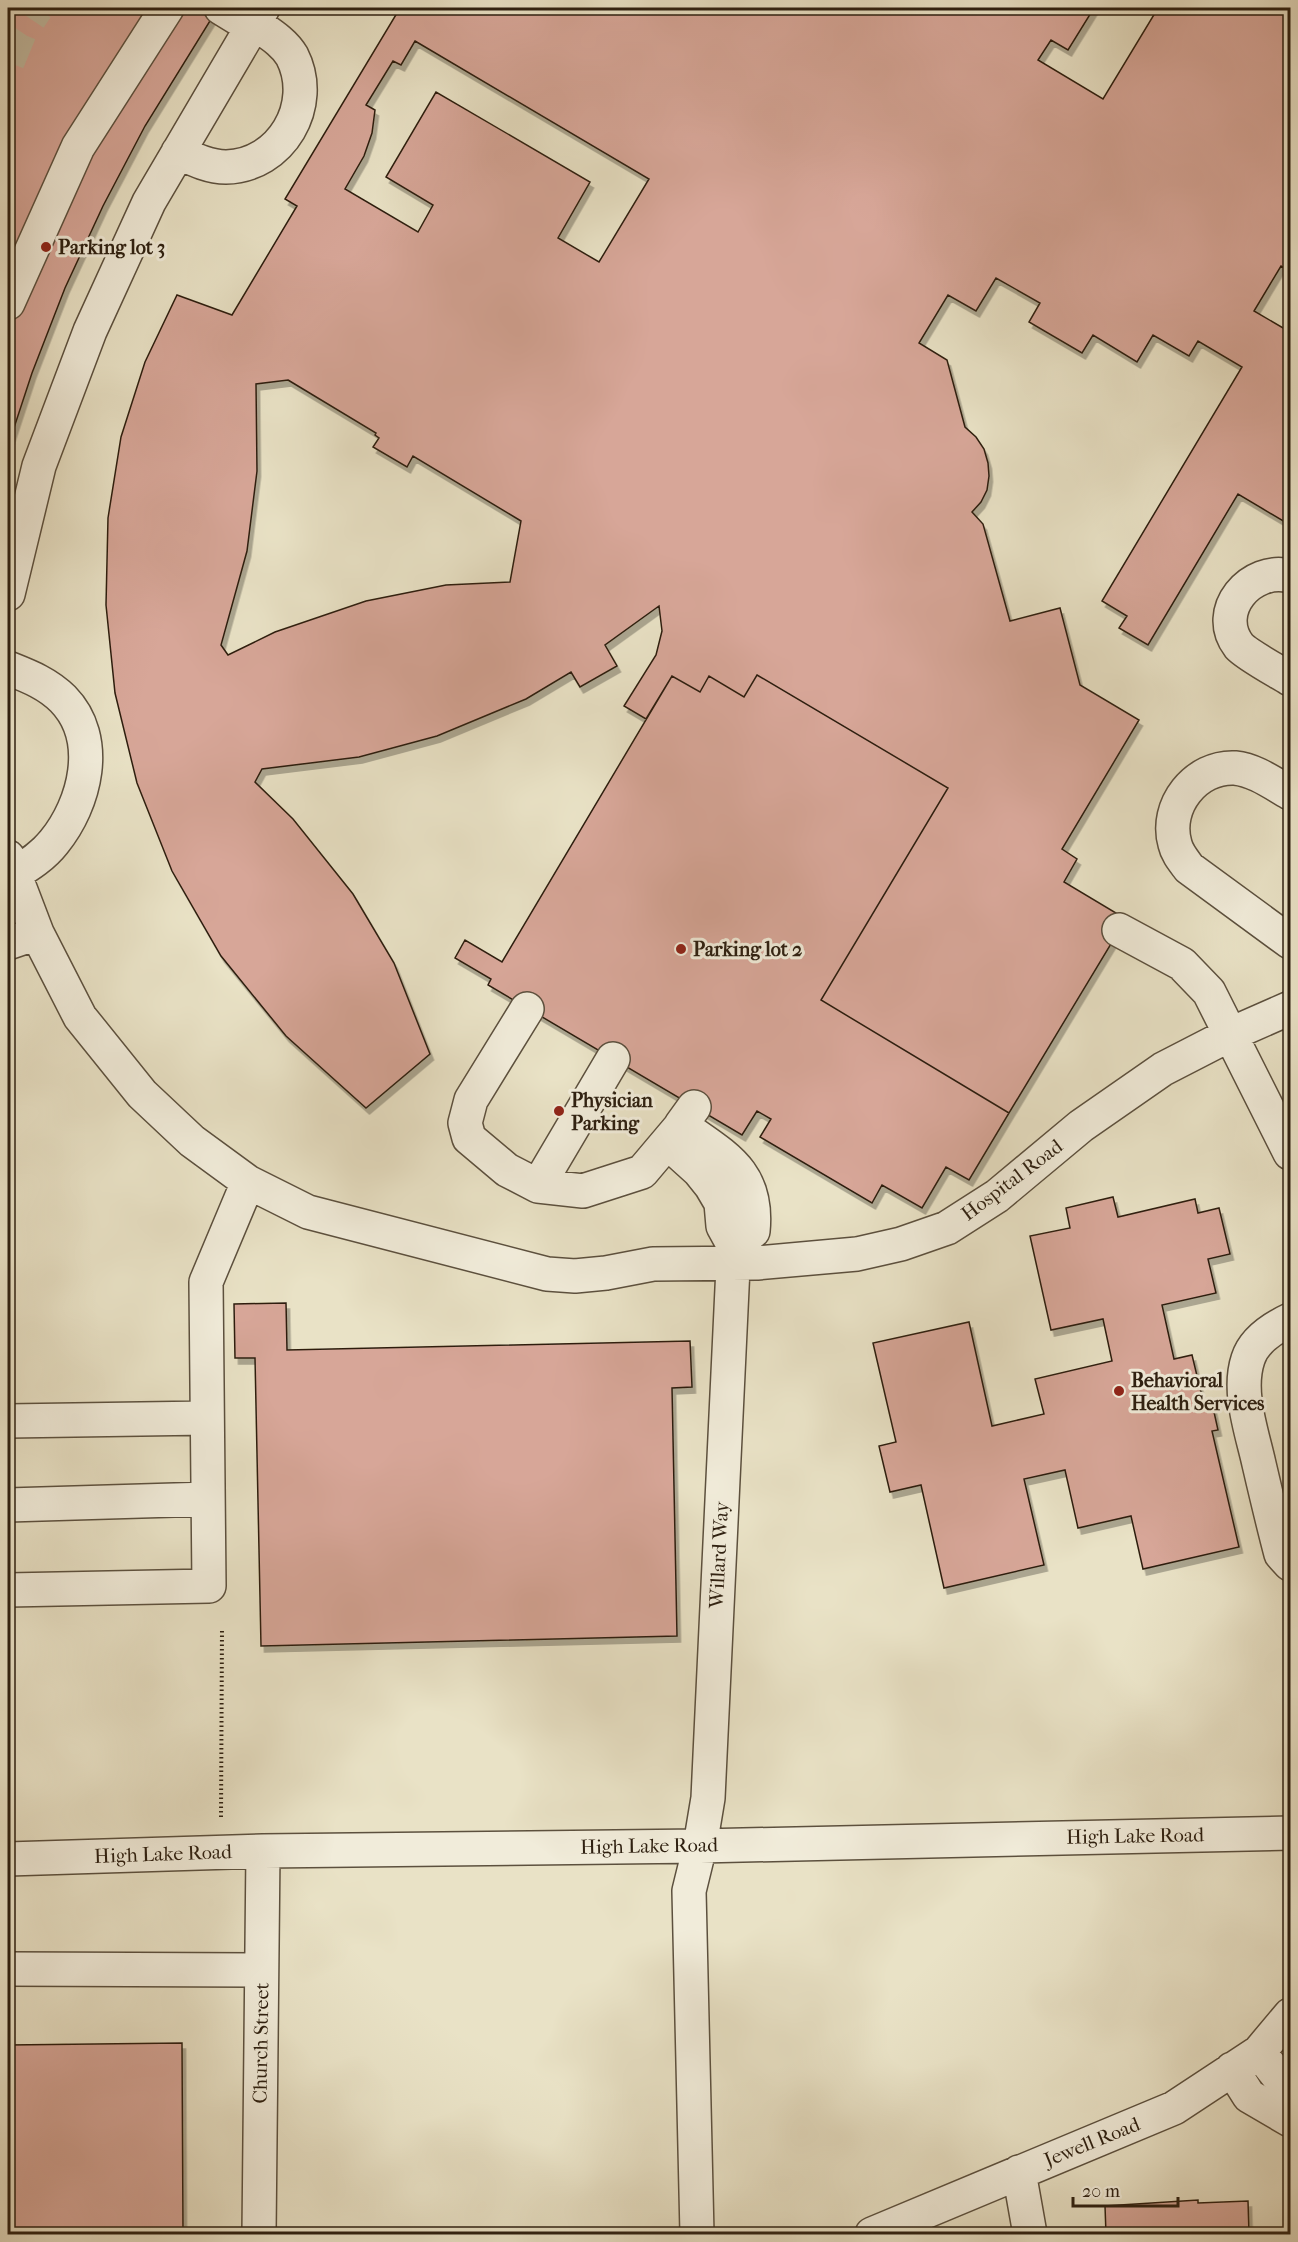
<svg xmlns="http://www.w3.org/2000/svg" width="1298" height="2242" font-family="'IM FELL French Canon',serif">
<style>
.building{fill:#d7a698;stroke:#2d1f10;stroke-width:1.5;fill-rule:evenodd;filter:url(#shadow)}
.lines{fill:none;stroke-linecap:round;stroke-linejoin:round}
.minor-tunnel{stroke:#c3bba2;stroke-width:33;stroke-dasharray:33 16;stroke-linecap:butt}
.minor-casing{stroke:#5c503e;stroke-width:36}
.path{stroke:#2d1f10;stroke-width:4;stroke-dasharray:1.5 3;stroke-linecap:butt}
.minor{stroke:#f1ecda;stroke-width:33}
.poi-dot{fill:#8f2418;stroke:#f1ecda;stroke-width:2}
.labels{text-anchor:middle;dominant-baseline:central;stroke-width:6;stroke-linejoin:round;paint-order:stroke}
.poi-label{font-size:20px;font-weight:bold;fill:#2d1f10;stroke:#f1ecda;text-anchor:start}
.street-label{font-size:20px;fill:#2d1f10;stroke:#f1ecda}
</style>
<defs>
<filter id="shadow"><feDropShadow dx="3.5" dy="6" stdDeviation="0" flood-color="#0004"/></filter>
</defs>
<rect width="100%" height="100%" fill="#e9e2c6"/>
<filter id="stains"><feTurbulence type="fractalNoise" baseFrequency=".00333" numOctaves="4"/><feColorMatrix values="0 0 0 0 .2 0 0 0 0 .09 0 0 0 0 .02 0 0 0 .5 -.17"/></filter>
<radialGradient id="worn" r=".72"><stop offset=".6" stop-color="#630" stop-opacity="0"/><stop offset="1" stop-color="#630" stop-opacity=".3"/></radialGradient>
<path class="building" d="M 8,8 L 218,8 L 145,126 L 103,206 L 65,288 L 32,373 L 8,446 Z
M 400,8 L 1094,8 L 1068,50 L 1051,40 L 1038,60 L 1103,99 L 1158,8 L 1290,8 L 1290,271 L 1281,266 L 1254,311 L 1290,332 L 1290,525 L 1238,494 L 1148,645 L 1119,628 L 1127,616 L 1102,601 L 1242,367 L 1198,341 L 1189,356 L 1153,335 L 1137,362 L 1093,335 L 1082,353 L 1029,322 L 1040,303 L 996,278 L 976,311 L 948,295 L 919,343 L 947,360 L 965,427 L 976,437 L 984,449 L 988,463 L 989,476 L 987,490 L 981,502 L 972,512 L 983,524 L 1010,621 L 1060,608 L 1080,685 L 1139,720 L 1062,849 L 1077,859 L 1064,882 L 1126,919 L 1009,1113 L 821,1000 L 948,788 L 757,675 L 744,697 L 709,676 L 700,692 L 672,676 L 646,719 L 624,706 L 656,655 L 662,631 L 659,606 L 605,645 L 617,666 L 580,687 L 571,672 L 526,699 L 437,736 L 359,757 L 262,769 L 255,782 L 293,819 L 353,894 L 394,963 L 430,1054 L 366,1108 L 286,1036 L 221,956 L 172,871 L 137,783 L 115,693 L 106,605 L 108,518 L 121,437 L 145,362 L 177,295 L 232,315 L 297,206 L 285,199 ZM 415,41 L 649,179 L 599,262 L 558,238 L 590,182 L 436,92 L 386,177 L 433,205 L 418,232 L 345,189 L 364,156 L 372,133 L 375,110 L 366,105 L 393,61 L 401,65 ZM 288,380 L 376,433 L 375,435 L 379,438 L 373,447 L 407,467 L 413,456 L 521,521 L 510,582 L 446,585 L 366,601 L 275,632 L 228,655 L 221,645 L 247,551 L 257,471 L 256,384 Z
M 757,675 L 948,788 L 821,1000 L 1009,1113 L 969,1180 L 946,1167 L 922,1208 L 882,1185 L 872,1203 L 760,1137 L 771,1119 L 757,1111 L 742,1135 L 488,985 L 491,979 L 455,958 L 465,940 L 502,962 L 672,676 L 700,692 L 709,676 L 744,697 Z
M 1113,1197 L 1118,1217 L 1195,1199 L 1198,1213 L 1219,1208 L 1230,1254 L 1208,1259 L 1216,1293 L 1162,1305 L 1174,1359 L 1192,1355 L 1204,1405 L 1212,1403 L 1218,1430 L 1212,1431 L 1239,1547 L 1143,1569 L 1131,1516 L 1078,1528 L 1065,1470 L 1024,1479 L 1044,1565 L 944,1588 L 921,1485 L 890,1492 L 879,1446 L 896,1442 L 873,1343 L 969,1322 L 992,1426 L 1044,1414 L 1035,1379 L 1112,1361 L 1103,1319 L 1051,1330 L 1030,1236 L 1070,1228 L 1066,1208 Z
M 286,1303 L 287,1350 L 690,1341 L 692,1387 L 672,1388 L 677,1636 L 261,1646 L 255,1358 L 235,1358 L 234,1304 Z
M 182,2043 L 183,2232 L 8,2233 L 8,2045 Z
M 1198,2200 L 1198,2203 L 1248,2201 L 1249,2234 L 1106,2234 L 1105,2206 Z"/>
<g class="lines">
<path class="minor-tunnel" d="M 8,62 L 20,33 L 37,8"/>
<defs>
<path id="minor" d="M 221,8 L 252,27
M 178,152 C 193,159 209,167 226,167 C 281,166 317,105 292,56 C 283,41 268,33 254,23
M 8,303 L 78,147 L 167,8
M 1290,576 C 1251,566 1212,611 1239,646 C 1247,655 1279,672 1290,679
M 8,594 L 39,466 L 90,331 L 149,202 L 263,8
M 8,668 C 28,676 47,683 63,699 C 102,739 85,804 54,842 C 43,856 29,865 14,874
M 1290,793 C 1274,784 1255,770 1235,768 C 1196,766 1164,806 1175,844 C 1177,853 1183,860 1189,868 L 1290,942
M 8,857 L 37,933
M 1119,930 L 1182,964 L 1209,992 L 1290,1153
M 8,943 L 37,933 L 80,1017 L 142,1094 L 192,1141 L 248,1182 L 308,1212 L 547,1274 L 575,1276 L 606,1273 L 653,1264 L 757,1263 L 857,1254 L 901,1244 L 947,1228 L 997,1196 L 1081,1126 L 1163,1069 L 1231,1034 L 1290,1008
M 527,1009 L 471,1100 L 465,1123 L 469,1138 L 507,1170 L 538,1186 L 583,1191 L 642,1172 L 680,1127
M 694,1107 L 681,1125 C 724,1156 759,1171 753,1231 L 734,1246
M 668,1143 L 699,1171 L 711,1186 L 721,1203 L 723,1226 L 734,1246 L 708,1798 L 700,1846 L 689,1891 L 697,2234
M 538,1186 L 613,1059
M 1290,1320 C 1273,1328 1254,1340 1248,1359 C 1237,1392 1252,1432 1259,1464 C 1266,1494 1273,1524 1281,1554 L 1290,1564
M 8,1421 L 207,1418
M 8,1505 L 208,1499
M 8,1590 L 209,1586 L 206,1282 L 248,1182
M 8,1859 L 263,1851 L 700,1846 L 1290,1833
M 8,1969 L 261,1970
M 1259,2052 L 1281,2080 L 1290,2117
M 1232,2069 L 1249,2096 L 1290,2120
M 1019,2172 L 1030,2234
M 259,2234 L 263,1851
M 872,2234 L 1174,2108 L 1259,2052 L 1290,2015"/>
</defs>
<use href="#minor" class="minor-casing"/>
<path class="path" d="M 221,1817 L 222,1628"/>
<use href="#minor" class="minor"/>
</g>
<g class="poi-dot">
<circle cx="46" cy="247" r="6"/>
<circle cx="681" cy="949" r="6"/>
<circle cx="559" cy="1111" r="6"/>
<circle cx="1119" cy="1391" r="6"/>
</g>
<g class="labels">
<g class="poi-label">
<text x="58" y="247">Parking lot 3</text>
<text x="693" y="949">Parking lot 2</text>
<text x="571" y="1100">Physician<tspan x="571" dy="23">Parking</tspan></text>
<text x="1131" y="1380">Behavioral<tspan x="1131" dy="23">Health Services</tspan></text>
</g>
<g class="street-label">
<text transform="translate(1012 1180) rotate(-37)">Hospital Road</text>
<text transform="translate(719 1555) rotate(-87)">Willard Way</text>
<text transform="translate(1135 1836) rotate(-1)">High Lake Road</text>
<text transform="translate(649 1846) rotate(-1)">High Lake Road</text>
<text transform="translate(163 1854) rotate(-2)">High Lake Road</text>
<text transform="translate(261 2043) rotate(-89)">Church Street</text>
<text transform="translate(1092 2142) rotate(-22)">Jewell Road</text>
</g>
</g>
<rect width="1298" height="2242" fill="none" stroke="#e9e2c6" stroke-width="30"/>
<rect x="9" y="9" width="1280" height="2224" fill="none" stroke="#2d1f10" stroke-width="3"/>
<rect x="15" y="15" width="1268" height="2212" fill="none" stroke="#2d1f10" stroke-width="1.5"/>
<path d="M1073 2197v9h105v-9" fill="none" stroke="#2d1f10" stroke-width="3"/>
<text x="1082" y="2197" font-size="18" fill="#2d1f10" stroke="#f1ecda" stroke-width="4.5" paint-order="stroke">20 m</text>
<rect width="100%" height="100%" filter="url(#stains)"/>
<rect width="100%" height="100%" fill="url(#worn)"/>
</svg>
